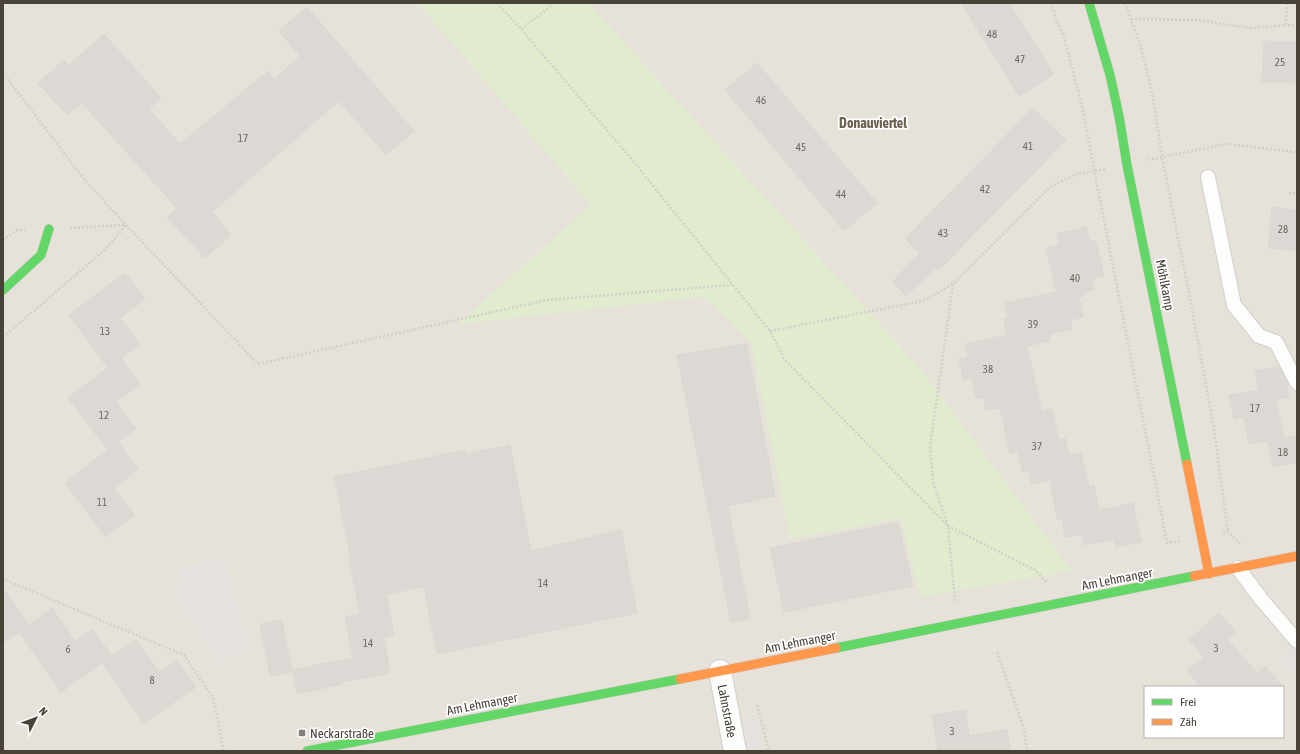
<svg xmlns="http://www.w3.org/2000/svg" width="1300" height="754" font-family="'Asap Condensed',sans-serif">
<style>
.residential{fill:#e6e2da;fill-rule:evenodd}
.green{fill:#e0eccd}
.parking{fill:#e4e1de}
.building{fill:#dcd9d5;stroke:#dbd7d2}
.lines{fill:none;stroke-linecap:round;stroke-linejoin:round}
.lane-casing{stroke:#d0ceca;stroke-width:16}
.street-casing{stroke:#d0ceca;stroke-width:24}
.fast-casing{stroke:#d2cdc4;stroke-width:10}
.slow-casing{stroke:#d2cdc4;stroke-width:10}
.path{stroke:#d2d0cb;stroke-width:2.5;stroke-dasharray:2 2;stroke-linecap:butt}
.lane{stroke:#fdfdfc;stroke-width:14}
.street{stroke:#fdfdfc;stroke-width:22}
.fast{stroke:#63d668;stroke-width:9}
.slow{stroke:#ff974d;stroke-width:9}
.poi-dot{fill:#847f77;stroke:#fff;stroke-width:1.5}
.labels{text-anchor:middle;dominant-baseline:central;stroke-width:3.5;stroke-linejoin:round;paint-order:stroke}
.number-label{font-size:11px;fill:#6e6860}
.street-label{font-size:13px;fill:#494238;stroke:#fff}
.poi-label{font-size:13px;fill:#494238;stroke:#fff;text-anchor:start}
.neighbourhood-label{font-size:14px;font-weight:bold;fill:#6c604f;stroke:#fff}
</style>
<rect width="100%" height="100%" fill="#f2f0ed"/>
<path class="residential" d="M 3,3 L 1297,3 L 1297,751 L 3,751 ZM 1145,687 L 1283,687 L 1283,737 L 1145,737 Z"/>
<path class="green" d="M 418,3 L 588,3 L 918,366 L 1072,571 L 920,597 L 901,518 L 790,539 L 751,342 L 703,297 L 458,324 L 591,205 Z"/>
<path class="parking" d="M 224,558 L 248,648 L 220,663 L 189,617 L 172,587 L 182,583 L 179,568 Z
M 1297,645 L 1297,679 L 1280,660 Z
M 758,721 L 764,751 L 734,751 L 730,725 Z"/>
<path class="building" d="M 961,3 L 1009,3 L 1054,74 L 1019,96 Z
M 307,7 L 414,131 L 386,155 L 339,101 L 212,212 L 231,235 L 205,258 L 167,217 L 177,208 L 82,103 L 67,115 L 38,83 L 64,60 L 69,65 L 104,34 L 161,98 L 149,109 L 180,144 L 268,71 L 274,79 L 300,56 L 279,31 Z
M 1264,41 L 1297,42 L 1297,83 L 1262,82 Z
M 757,63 L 877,203 L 844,231 L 725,90 Z
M 1033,108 L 1066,140 L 938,271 L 935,268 L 906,296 L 892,282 L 920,253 L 905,239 Z
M 1272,207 L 1297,210 L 1297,251 L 1268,248 Z
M 1086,227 L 1090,242 L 1096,241 L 1104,276 L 1092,279 L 1094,290 L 1083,292 L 1084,296 L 1079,297 L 1083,317 L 1070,320 L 1072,329 L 1049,334 L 1050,341 L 1027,346 L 1042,411 L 1052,409 L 1059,440 L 1065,438 L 1069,455 L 1081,453 L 1089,487 L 1094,486 L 1099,510 L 1133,503 L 1141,542 L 1116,547 L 1113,539 L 1084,545 L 1081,534 L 1065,537 L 1062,519 L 1057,519 L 1050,480 L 1032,484 L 1029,471 L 1022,472 L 1018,452 L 1010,453 L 1000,408 L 986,410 L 983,397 L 976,398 L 972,378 L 964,380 L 959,359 L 968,357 L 965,344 L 1007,335 L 1004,319 L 1008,318 L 1005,303 L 1056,292 L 1046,248 L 1060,245 L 1057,234 Z
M 125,273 L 145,299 L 120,318 L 140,344 L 121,358 L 140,384 L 116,402 L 136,429 L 118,442 L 138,469 L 114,488 L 135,515 L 106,537 L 65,483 L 116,443 L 108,450 L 68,398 L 117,361 L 108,368 L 69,315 Z
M 747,344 L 775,496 L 728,506 L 750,618 L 731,622 L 677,355 Z
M 1279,367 L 1286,380 L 1289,397 L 1276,400 L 1284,438 L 1297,435 L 1297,462 L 1273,467 L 1268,441 L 1249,444 L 1244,417 L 1234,419 L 1229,395 L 1259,390 L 1255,371 Z
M 510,445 L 531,551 L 621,530 L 637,613 L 437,654 L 424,587 L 386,594 L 394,635 L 384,637 L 390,673 L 342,682 L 342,684 L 297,694 L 292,670 L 353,658 L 345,617 L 360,614 L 349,559 L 351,559 L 334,477 L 465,450 L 466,454 Z
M 898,522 L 913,586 L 784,612 L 770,548 Z
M 3,588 L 29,625 L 52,608 L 75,641 L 92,629 L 112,656 L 136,640 L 159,672 L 177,660 L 196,687 L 144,723 L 102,663 L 61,692 L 19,632 L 3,643 Z
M 1219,613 L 1236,632 L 1227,639 L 1257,673 L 1265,666 L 1283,687 L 1201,687 L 1187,671 L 1204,657 L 1189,640 Z
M 282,620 L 292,672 L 270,676 L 260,624 Z
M 966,710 L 969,736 L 1007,729 L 1010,751 L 938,751 L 932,715 Z"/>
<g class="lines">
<defs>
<path id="lane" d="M 1208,177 L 1234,305 L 1259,336 L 1276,342 L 1297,383
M 1238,568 L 1261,599 L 1297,641"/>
<path id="street" d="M 720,671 L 735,751"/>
<path id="fast" d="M 1089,3 L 1110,75 L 1119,116 L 1127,165 L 1187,464
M 3,290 L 41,255 L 49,229
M 836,648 L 1194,576
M 307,751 L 680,679"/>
<path id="slow" d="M 1187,464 L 1209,574
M 1194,576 L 1297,556
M 680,679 L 836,648"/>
</defs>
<use href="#lane" class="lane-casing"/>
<use href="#street" class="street-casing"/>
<use href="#fast" class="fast-casing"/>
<use href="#slow" class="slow-casing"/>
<path class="path" d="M 497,3 L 521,29 L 629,156 L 770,331 L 784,359 L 948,526 L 1035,570 L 1048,583
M 1050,3 L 1064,38 L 1081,102 L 1167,543 L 1180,541
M 1125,3 L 1140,44 L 1152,91 L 1162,157 L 1190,298 L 1214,429 L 1228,532
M 1287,3 L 1286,25 L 1297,26
M 1131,19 L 1197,20 L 1250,28 L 1286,25
M 521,29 L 545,11 L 553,3
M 3,73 L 83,178 L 126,225 L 105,250 L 3,337
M 1148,160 L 1226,144 L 1297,152
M 1289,193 L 1297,194
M 70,228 L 126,225 L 258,364 L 547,300 L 732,285
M 3,240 L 17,230 L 25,230
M 953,284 L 930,447 L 933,482 L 948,526 L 955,601
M 770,331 L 923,301 L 953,284 L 1050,187 L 1076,174 L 1106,169
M 1223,533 L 1228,532 L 1240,543 L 1242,543
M 3,579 L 184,655 L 213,698 L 224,751
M 997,652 L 1024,729 L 1027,751
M 757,705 L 769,751"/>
<use href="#lane" class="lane"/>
<use href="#street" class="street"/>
<use href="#fast" class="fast"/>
<use href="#slow" class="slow"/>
</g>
<rect class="poi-dot" x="298" y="729" width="8" height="8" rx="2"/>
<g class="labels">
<g class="number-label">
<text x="992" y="34">48</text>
<text x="1020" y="59">47</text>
<text x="1280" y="62">25</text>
<text x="761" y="100">46</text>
<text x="243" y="138">17</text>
<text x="1028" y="146">41</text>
<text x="801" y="147">45</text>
<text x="985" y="189">42</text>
<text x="841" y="194">44</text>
<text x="1283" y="229">28</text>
<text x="943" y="233">43</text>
<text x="1075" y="278">40</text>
<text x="1033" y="324">39</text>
<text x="105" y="331">13</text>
<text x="988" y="369">38</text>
<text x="1255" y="408">17</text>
<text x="104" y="415">12</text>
<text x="1037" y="446">37</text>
<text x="1283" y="452">18</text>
<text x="102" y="502">11</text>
<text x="543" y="583">14</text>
<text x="368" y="643">14</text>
<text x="1216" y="648">3</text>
<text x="68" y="649">6</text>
<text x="152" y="680">8</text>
<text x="952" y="731">3</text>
</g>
<g class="street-label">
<text transform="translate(1165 285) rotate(79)">Möhlkamp</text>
<text transform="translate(1117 579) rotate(-11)">Am Lehmanger</text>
<text transform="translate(800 642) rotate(-11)">Am Lehmanger</text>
<text transform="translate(482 704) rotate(-11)">Am Lehmanger</text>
<text transform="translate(727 711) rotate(79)">Lahnstraße</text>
</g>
<g class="poi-label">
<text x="310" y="733">Neckarstraße</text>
</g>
<g class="neighbourhood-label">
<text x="873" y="123">Donauviertel</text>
</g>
</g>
<rect width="1300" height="754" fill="none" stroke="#494238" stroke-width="8"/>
<rect x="1144" y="686" width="140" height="52" fill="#ffffff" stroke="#b6b3af"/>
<rect x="1152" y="699" width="20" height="6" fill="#63d668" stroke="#b6b3af"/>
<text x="1180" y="706" font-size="12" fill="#494238">Frei</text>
<rect x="1152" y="719" width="20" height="6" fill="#ff974d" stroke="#b6b3af"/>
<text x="1180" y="726" font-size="12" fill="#494238">Zäh</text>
<g transform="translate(36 718) rotate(48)" stroke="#ffffff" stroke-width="3" paint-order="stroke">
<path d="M0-3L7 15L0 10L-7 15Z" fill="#494238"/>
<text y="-6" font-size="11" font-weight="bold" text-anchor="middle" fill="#494238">N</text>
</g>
</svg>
